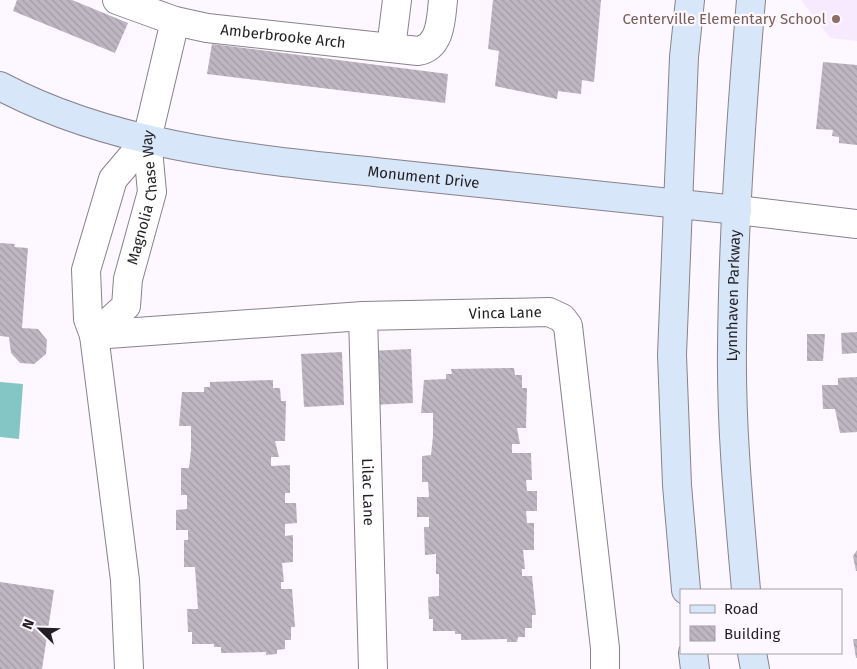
<svg xmlns="http://www.w3.org/2000/svg" width="857" height="669" font-family="'Fira Sans',sans-serif">
<style>
.education{fill:#f7eafe}
.water{fill:#84c5c5}
.building{fill:url(#building-back-hatch)}
.lines{fill:none;stroke-linecap:round;stroke-linejoin:round}
.street-casing{stroke:#89828b;stroke-width:30}
.secondary-casing{stroke:#89828b;stroke-width:30}
.street{stroke:#fff;stroke-width:28}
.secondary{stroke:#d7e6f9;stroke-width:28}
.education-dot{fill:#8d6e63;stroke:#fdf7ff;stroke-width:2}
.labels{text-anchor:middle;dominant-baseline:central;stroke-width:4.5;stroke-linejoin:round;paint-order:stroke}
.education-label{font-size:15px;fill:#785e54;stroke:#fdf7ff;text-anchor:end}
.street-label{font-size:15px;fill:#221f23;stroke:#fdf7ff}
</style>
<defs>
<pattern id="building-back-hatch" width="6" height="6" patternUnits="userSpaceOnUse" patternTransform="scale(1.25)"><rect width="6" height="6" fill="#beb6c0"/><path d="M-1 5l2 2M0 0l6 6M5-1l2 2" fill="none" stroke="#a39ca5"/></pattern>
</defs>
<rect width="100%" height="100%" fill="#fdf7ff"/>
<path class="education" d="M 801,0 L 857,0 L 857,41 L 830,38 Z"/>
<path class="water" d="M 0,382 L 23,384 L 19,439 L 0,437 Z"/>
<path class="building" d="M 17,0 L 72,0 L 128,23 L 115,53 L 13,11 Z
M 493,0 L 601,0 L 594,82 L 582,80 L 581,94 L 558,91 L 557,99 L 495,86 L 499,51 L 488,49 Z
M 212,44 L 448,74 L 445,103 L 207,74 Z
M 823,62 L 857,65 L 857,145 L 839,143 L 839,137 L 832,136 L 833,130 L 816,129 Z
M 0,243 L 15,244 L 14,247 L 28,248 L 22,328 L 38,329 L 47,340 L 46,354 L 34,364 L 20,363 L 11,353 L 9,337 L 0,336 Z
M 857,332 L 857,353 L 842,354 L 841,333 Z
M 807,334 L 825,334 L 823,361 L 807,361 Z
M 411,349 L 413,403 L 372,405 L 370,351 Z
M 342,352 L 344,405 L 304,407 L 301,354 Z
M 514,368 L 515,375 L 522,375 L 522,388 L 527,388 L 526,428 L 517,428 L 520,444 L 512,444 L 512,453 L 531,453 L 532,480 L 526,480 L 527,491 L 537,491 L 537,511 L 526,511 L 527,523 L 534,523 L 534,550 L 523,550 L 525,569 L 522,569 L 522,576 L 532,576 L 536,615 L 532,615 L 532,628 L 525,628 L 525,637 L 518,637 L 517,642 L 507,642 L 507,639 L 461,640 L 461,634 L 455,634 L 455,631 L 433,631 L 433,619 L 429,619 L 428,597 L 439,596 L 439,574 L 436,574 L 436,554 L 425,555 L 424,527 L 429,527 L 429,517 L 417,517 L 417,497 L 429,497 L 428,482 L 422,482 L 422,456 L 431,455 L 433,436 L 433,413 L 421,413 L 424,380 L 446,379 L 446,374 L 452,374 L 451,369 Z
M 857,377 L 857,432 L 840,433 L 835,409 L 823,409 L 822,385 L 838,385 L 838,378 Z
M 273,380 L 273,388 L 280,388 L 281,401 L 286,401 L 285,441 L 275,441 L 279,457 L 271,457 L 271,466 L 290,465 L 290,493 L 285,493 L 285,503 L 296,503 L 297,523 L 285,524 L 285,536 L 293,535 L 293,562 L 282,563 L 284,582 L 281,582 L 281,589 L 292,589 L 295,627 L 291,627 L 291,640 L 285,640 L 285,649 L 277,650 L 277,654 L 266,655 L 266,652 L 221,653 L 221,647 L 214,647 L 214,644 L 192,644 L 192,632 L 188,632 L 187,609 L 198,609 L 195,567 L 184,567 L 184,540 L 188,540 L 188,530 L 176,530 L 176,510 L 187,509 L 187,495 L 181,495 L 181,468 L 189,468 L 191,450 L 191,426 L 179,426 L 182,392 L 204,392 L 204,387 L 210,387 L 210,382 Z
M 857,550 L 857,571 L 856,571 L 853,556 Z
M 0,582 L 54,590 L 42,669 L 0,669 Z
M 853,639 L 857,639 L 857,658 L 856,658 Z"/>
<g class="lines">
<defs>
<g id="street">
<path id="s1" d="M 117,0 L 175,21 L 207,28 L 418,51 C 441,47 441,19 443,0"/>
<path d="M 391,48 L 397,0"/>
<path d="M 737,210 L 857,224"/>
<path id="s2" d="M 363,316 L 373,669"/>
<path id="s3" d="M 94,335 L 363,316 L 549,312 L 562,318 L 568,326 L 605,648 L 605,669"/>
<path id="s4" d="M 94,335 L 126,306 L 128,279 L 152,192 L 147,139 L 175,21"/>
<path d="M 129,669 L 125,580 L 94,335 L 88,319 L 86,270 L 113,179 L 147,139"/>
</g>
<g id="secondary">
<path id="s5" d="M 0,86 C 117,148 254,159 384,173 C 502,186 619,197 737,210"/>
<path d="M 686,590 L 677,485 L 672,355 L 684,57 L 690,0"/>
<path id="s6" d="M 746,590 C 739,510 731,429 732,348 C 733,232 741,116 751,0"/>
<path d="M 693,653 L 695,669"/>
<path d="M 752,653 L 755,669"/>
</g>
</defs>
<use href="#street" class="street-casing"/>
<use href="#secondary" class="secondary-casing"/>
<use href="#street" class="street"/>
<use href="#secondary" class="secondary"/>
</g>
<circle class="education-dot" cx="836" cy="19" r="5"/>
<g class="labels">
<g class="education-label">
<text x="826" y="19">Centerville Elementary School</text>
</g>
<g class="street-label">
<text stroke="none"><textPath href="#s1" startOffset="171">Amberbrooke Arch</textPath></text>
<text stroke="none"><textPath href="#s5" startOffset="436">Monument Drive</textPath></text>
<text stroke="none"><textPath href="#s4" startOffset="154">Magnolia Chase Way</textPath></text>
<text stroke="none"><textPath href="#s6" startOffset="295">Lynnhaven Parkway</textPath></text>
<text stroke="none"><textPath href="#s3" startOffset="412">Vinca Lane</textPath></text>
<text stroke="none"><textPath href="#s2" startOffset="176">Lilac Lane</textPath></text>
</g>
</g>
<rect x="680" y="589" width="162" height="65" fill="#fdf7ff" stroke="#a5a1a7"/>
<rect x="690" y="605" width="25" height="8" fill="#d7e6f9" stroke="#a5a1a7"/>
<text x="724" y="614" font-size="15" fill="#221f23">Road</text>
<rect x="690" y="626" width="25" height="15" fill="url(#building-back-hatch)" stroke="#a5a1a7"/>
<text x="724" y="639" font-size="15" fill="#221f23">Building</text>
<g transform="translate(40 629) rotate(293)" stroke="#fdf7ff" stroke-width="4" paint-order="stroke">
<path d="M0-4L9 19L0 12L-9 19Z" fill="#221f23"/>
<text y="-8" font-size="14" font-weight="bold" text-anchor="middle" fill="#221f23">N</text>
</g>
</svg>
